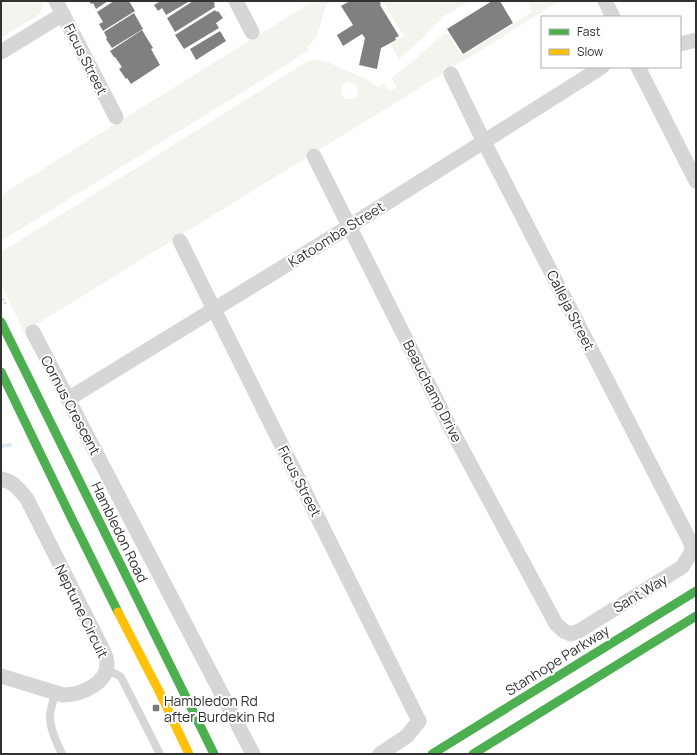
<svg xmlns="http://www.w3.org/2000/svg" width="697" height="755" font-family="Manrope,sans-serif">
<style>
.green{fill:#f1f5ed;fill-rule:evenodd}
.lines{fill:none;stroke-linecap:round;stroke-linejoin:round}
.stream{stroke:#ddeaf3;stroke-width:4}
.building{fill:#808080}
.path{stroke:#d6d6d6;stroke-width:2.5;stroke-dasharray:2 2;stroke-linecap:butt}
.lane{stroke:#d6d6d6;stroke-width:8}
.street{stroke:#d6d6d6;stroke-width:15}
.fast{stroke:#4caf50;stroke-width:9}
.slow{stroke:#ffc107;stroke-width:9}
.poi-dot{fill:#7a7a7a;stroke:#fff;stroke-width:1.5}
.labels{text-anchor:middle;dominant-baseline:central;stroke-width:4;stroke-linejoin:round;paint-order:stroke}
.street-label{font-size:14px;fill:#323232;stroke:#fff}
.poi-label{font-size:14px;fill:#323232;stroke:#fff;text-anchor:start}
</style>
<rect width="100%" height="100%" fill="#fff"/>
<path class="green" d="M 1,1 L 42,1 L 43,3 L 40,14 L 1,38 Z
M 313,1 L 333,1 L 326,5 L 317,36 L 308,46 L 308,50 L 306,51 L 285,66 L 1,241 L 1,195 Z
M 382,1 L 469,1 L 443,17 L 422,39 L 399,59 L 391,45 L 404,36 Z
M 526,1 L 560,1 L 24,332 L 1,284 L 1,252 L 305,63 C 322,56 329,63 344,70 C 348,72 354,73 359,76 C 365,78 372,83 378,87 L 384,83 L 390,91 L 397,87 L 391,78 L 405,68 L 446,32 L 462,56 L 532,12 ZM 348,82 L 354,83 C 362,92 357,101 345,99 L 341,93 C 341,87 342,84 348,82 Z"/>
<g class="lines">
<path class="stream" d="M 1,446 L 10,445"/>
</g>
<path class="building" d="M 89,1 L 108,1 L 96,9 L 93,3 L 91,4 Z
M 114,1 L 129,1 L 135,11 L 103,31 L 99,24 L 103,22 L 97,12 Z
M 158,1 L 190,1 L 166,15 L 162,8 L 158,11 L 154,5 L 159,2 Z
M 193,1 L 213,1 L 215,4 L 214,5 L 215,7 L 175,32 L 167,18 Z
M 350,1 L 379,1 L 381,4 L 380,5 L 399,36 L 395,38 L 396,40 L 381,48 L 377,69 L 359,65 L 365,38 L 362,34 L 343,46 L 337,35 L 353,25 L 341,6 Z
M 492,1 L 500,1 L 513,23 L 463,54 L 447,29 Z
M 215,10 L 216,12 L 218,11 L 223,18 L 216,23 L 219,28 L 184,49 L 175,35 Z
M 134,13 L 143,29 L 112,48 L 106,39 L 107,38 L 104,32 Z
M 142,30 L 153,48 L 151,49 L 160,65 L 131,84 L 127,78 L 126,79 L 119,69 L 122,67 L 115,57 L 114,57 L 110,51 Z
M 220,31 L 226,41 L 196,60 L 190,49 Z"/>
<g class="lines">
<path class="path" d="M 1,295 L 6,305"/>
<path class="lane" d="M 107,669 L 121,677 L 160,754
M 55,692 C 54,700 50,709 50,717 C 50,730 57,743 62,754"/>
<path class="street" d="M 56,1 L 116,117
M 236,1 L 252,32
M 605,1 L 613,17
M 680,44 L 696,40
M 1,52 L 63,14
M 638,67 L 696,181
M 314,156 L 448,423 L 556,624 L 564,631 L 571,634 L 579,631 L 682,567 L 691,553 L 692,545 L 484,142 L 451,74
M 180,241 L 419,721 L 407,736 L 380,754
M 33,332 L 253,754
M 68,399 L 350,226 L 602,67
M 1,479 C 13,481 19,489 27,499 L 102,648 C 104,652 107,658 107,663 C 108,684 80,695 63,695 L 1,676"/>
<path class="fast" d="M 1,322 L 214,754
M 1,372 L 69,513 L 118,612
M 432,754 L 696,591
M 473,754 L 696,616"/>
<path class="slow" d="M 118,612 L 159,691 L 189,754"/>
</g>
<rect class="poi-dot" x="152" y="704" width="8" height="8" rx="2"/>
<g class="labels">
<g class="street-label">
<text transform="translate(86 59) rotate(63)">Ficus Street</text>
<text transform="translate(336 234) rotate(-32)">Katoomba Street</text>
<text transform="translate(571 310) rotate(63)">Calleja Street</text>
<text transform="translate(433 391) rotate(63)">Beauchamp Drive</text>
<text transform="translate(71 405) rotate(62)">Cornus Crescent</text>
<text transform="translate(300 481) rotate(63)">Ficus Street</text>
<text transform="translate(120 532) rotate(64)">Hambledon Road</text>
<text transform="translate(640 593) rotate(-31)">Sant Way</text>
<text transform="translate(82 611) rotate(64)">Neptune Circuit</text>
<text transform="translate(557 660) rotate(-32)">Stanhope Parkway</text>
</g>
<g class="poi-label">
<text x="164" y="700">Hambledon Rd<tspan x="164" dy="16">after Burdekin Rd</tspan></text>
</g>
</g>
<rect width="697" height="755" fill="none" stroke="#323232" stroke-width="4"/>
<rect x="541" y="16" width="140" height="52" fill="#ffffff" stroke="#adadad"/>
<rect x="549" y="29" width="20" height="6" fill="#4caf50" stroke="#adadad"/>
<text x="577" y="36" font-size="12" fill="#323232">Fast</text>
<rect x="549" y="49" width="20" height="6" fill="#ffc107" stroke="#adadad"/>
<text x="577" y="56" font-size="12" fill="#323232">Slow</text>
</svg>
